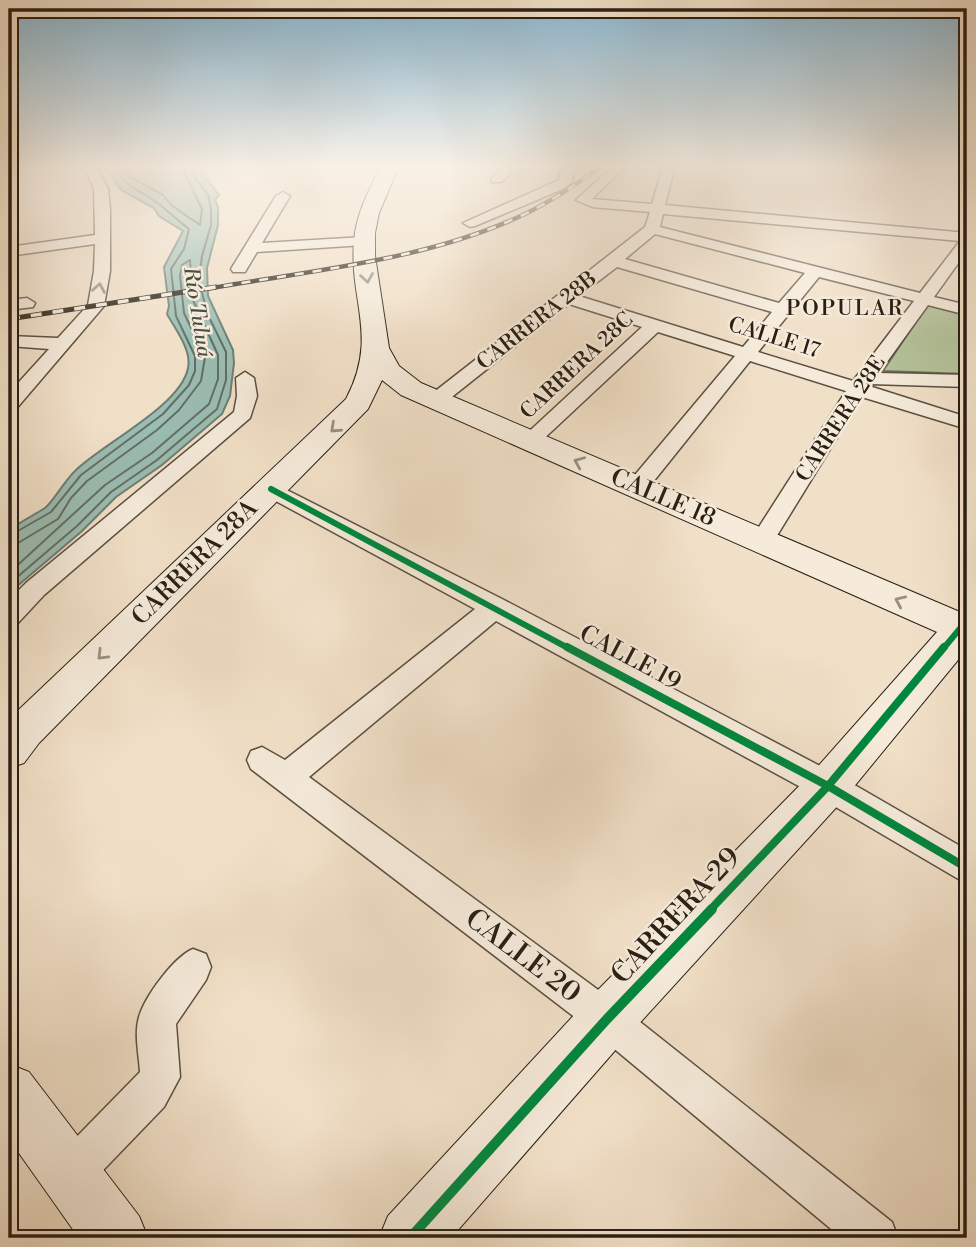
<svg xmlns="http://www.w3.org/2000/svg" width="976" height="1247" font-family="'Libre Bodoni',serif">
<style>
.green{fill:#b4c39b;stroke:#6e7258;stroke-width:2}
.water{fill:#9bbdb3;stroke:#6d7e74;stroke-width:2}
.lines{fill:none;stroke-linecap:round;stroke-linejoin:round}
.shore{stroke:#626e64;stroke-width:2}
.street-casing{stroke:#5b5042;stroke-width:3}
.secondary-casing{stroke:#292015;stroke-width:2}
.street{fill:#f6ebdb;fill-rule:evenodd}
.secondary{fill:#f6ebdb;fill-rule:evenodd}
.rail-far1-casing{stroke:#292015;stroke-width:4.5}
.rail-casing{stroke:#292015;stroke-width:5}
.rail-far1{stroke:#f6ebdb;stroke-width:2.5;stroke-dasharray:9;stroke-linecap:butt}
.rail{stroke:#f6ebdb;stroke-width:3.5;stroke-dasharray:11;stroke-linecap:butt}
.cycleway-far2-casing{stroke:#f6ebdb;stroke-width:10}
.cycleway-far1-casing{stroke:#f6ebdb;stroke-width:12}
.cycleway-casing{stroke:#f6ebdb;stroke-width:15}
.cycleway-far2{stroke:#00873e;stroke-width:6}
.cycleway-far1{stroke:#00873e;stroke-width:8}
.cycleway{stroke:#00873e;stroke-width:10}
.oneway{stroke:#9a9082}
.labels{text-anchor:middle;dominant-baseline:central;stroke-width:5;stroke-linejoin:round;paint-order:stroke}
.far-neighbourhood-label{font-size:21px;letter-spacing:2px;fill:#292015;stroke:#f6ebdb}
.far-water-label{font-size:21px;font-style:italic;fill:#4b4f44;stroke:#f6ebdb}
.far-street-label{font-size:21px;fill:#292015;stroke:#f6ebdb}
.street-label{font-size:24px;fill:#292015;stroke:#f6ebdb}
.near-street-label{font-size:28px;fill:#292015;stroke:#f6ebdb}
</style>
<rect width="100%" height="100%" fill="#f1e0c8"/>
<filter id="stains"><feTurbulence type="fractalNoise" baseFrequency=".00286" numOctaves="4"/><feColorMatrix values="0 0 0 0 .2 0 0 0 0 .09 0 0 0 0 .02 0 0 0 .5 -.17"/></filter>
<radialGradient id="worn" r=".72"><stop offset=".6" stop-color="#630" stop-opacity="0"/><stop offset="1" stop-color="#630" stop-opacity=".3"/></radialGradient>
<path class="green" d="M 927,305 L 967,315 L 967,374 L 883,371 Z"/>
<path class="water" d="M 105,166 L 193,166 L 202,173 L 219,195 L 215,200 L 218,207 L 218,225 L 207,268 L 208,296 L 233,350 L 234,363 L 230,396 L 222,414 L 162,465 L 116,497 L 82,531 L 9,593 L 9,531 C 20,521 33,516 45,508 C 53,502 65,480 75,471 C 102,444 181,406 188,368 C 192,350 175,329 167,314 L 169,306 L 164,267 L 183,231 L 159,216 L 154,208 L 121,190 Z"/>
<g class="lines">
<path class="shore" d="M 125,166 L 130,177 L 163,195 L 171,205 L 200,225 L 202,209 L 181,166
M 9,536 L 51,512 L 81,475 L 163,414 L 189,385 L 195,371 L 195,356 L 176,316 L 171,269 L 184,249 L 189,229 C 177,220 166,209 155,201 C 134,187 128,189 114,166
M 9,544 L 18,543 L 58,519 L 71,498 L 87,481 L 157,430 L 179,410 L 201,381 L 205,357 L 184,313 L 180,276 L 182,265 L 190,260 L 193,300 L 218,355 L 218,379 L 209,404 L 152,453 L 105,485 L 9,573
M 9,584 L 77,526 L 111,492 L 157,460 L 217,409 L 226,380 L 226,352 L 207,313 L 199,280 L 202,256 L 211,225 L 211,209 L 208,195 L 191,172 L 190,166"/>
<defs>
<path id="street" d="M 84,166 L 96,166 L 108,189 L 110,210 L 110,271 L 104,306 L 16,409 L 9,411 L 9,393 L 49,349 L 9,346 L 9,336 L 58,338 L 88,305 L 94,271 L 95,244 L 9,256 L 9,247 L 95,235 L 94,189 Z
M 499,166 L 511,166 L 510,173 L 502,182 L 492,182 L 491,179 L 498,172 Z
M 562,166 L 574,166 L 572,182 L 563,189 L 475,226 L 470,227 L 463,223 L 559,180 Z
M 613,166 L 626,166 L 592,199 L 652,204 L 663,166 L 675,166 L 665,205 L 967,233 L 967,251 L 934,297 L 967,305 L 967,315 L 928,305 L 879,373 L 967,375 L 967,387 L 871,384 L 869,386 L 967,417 L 967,429 L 862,397 L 770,547 L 762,549 L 754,547 L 750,541 L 846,391 L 750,361 L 645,492 L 629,492 L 626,487 L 629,482 L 735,356 L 658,332 L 537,445 L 523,445 L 520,441 L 523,437 L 642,327 L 569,304 L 443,404 L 429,404 L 426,400 L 429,396 L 645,227 L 650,212 L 592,207 L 576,200 ZM 663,214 L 960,241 L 920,293 L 660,227 ZM 655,234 L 805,273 L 779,303 L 625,259 ZM 617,267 L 772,312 L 743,347 L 579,296 ZM 819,277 L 914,301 L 853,381 L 758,352 Z
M 283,192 L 290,196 L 262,243 L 364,237 L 371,241 L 364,245 L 257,252 L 245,272 L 233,272 L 231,269 L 276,196 Z
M 27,298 L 35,303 L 33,307 L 9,310 L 9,300 Z
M 245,372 L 254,378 L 257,396 L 250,418 L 44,595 L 18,623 L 9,626 L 9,600 L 26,583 L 234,412 L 237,396 L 236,378 Z
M 271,482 L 504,600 L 839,776 L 967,850 L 967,884 L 817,796 L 496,621 L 309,777 L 620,1006 L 892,1222 L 898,1238 L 842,1238 L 594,1032 L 251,769 L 247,760 L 251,751 L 262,747 L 285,760 L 475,609 L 263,494 L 260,489 L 263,484 Z
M 193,949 L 206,954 L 211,967 L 206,980 L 176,1024 L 180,1077 L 164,1107 L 85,1189 L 70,1195 L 55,1189 L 49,1174 L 55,1159 L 140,1072 C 139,1055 134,1034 139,1017 C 145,996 174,957 193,949 Z"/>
<path id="secondary" d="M 9,166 L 22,166 L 15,179 L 9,180 Z
M 381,166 L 399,166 L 379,213 L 375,233 L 375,256 L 389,348 L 399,366 L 421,383 L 967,615 L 967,649 L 843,800 L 626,1038 L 451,1238 L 379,1238 L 388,1216 L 588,1000 L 813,772 L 937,632 L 401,395 L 382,380 L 368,409 L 39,743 L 24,763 L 9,768 L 9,719 L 346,399 C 379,336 349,303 354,241 C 356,214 369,190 381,166 Z
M 9,1064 L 29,1072 L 139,1216 L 148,1238 L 79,1238 L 9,1139 Z"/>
</defs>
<use href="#street" class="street-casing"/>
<use href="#secondary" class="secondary-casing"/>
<use href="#street" class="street"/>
<use href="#secondary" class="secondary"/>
<defs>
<path id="rail-far1" d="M 206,289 C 313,270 431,260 529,212 C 555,199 578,183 602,166"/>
<path id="rail" d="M 9,319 L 216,287"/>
</defs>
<use href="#rail-far1" class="rail-far1-casing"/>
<use href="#rail" class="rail-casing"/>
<use href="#rail-far1" class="rail-far1"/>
<use href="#rail" class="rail"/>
<defs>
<path id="cycleway-far2" d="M 271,489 L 570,649
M 943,649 L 967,620"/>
<path id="cycleway-far1" d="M 567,647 L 828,786 L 967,868
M 710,910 L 828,786 L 944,647"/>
<path id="cycleway" d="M 410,1238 L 607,1019 L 712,909"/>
</defs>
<use href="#cycleway-far2" class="cycleway-far2-casing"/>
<use href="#cycleway-far1" class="cycleway-far1-casing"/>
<use href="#cycleway" class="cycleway-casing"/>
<use href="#cycleway-far2" class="cycleway-far2"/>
<use href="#cycleway-far1" class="cycleway-far1"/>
<use href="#cycleway" class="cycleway"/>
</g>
<defs><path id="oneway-chevron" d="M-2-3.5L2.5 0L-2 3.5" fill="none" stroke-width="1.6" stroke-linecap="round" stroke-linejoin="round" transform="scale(1.75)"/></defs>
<g class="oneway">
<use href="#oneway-chevron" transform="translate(367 278) rotate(81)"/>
<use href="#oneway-chevron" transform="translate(99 288) rotate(-80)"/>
<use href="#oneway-chevron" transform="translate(335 428) rotate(137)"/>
<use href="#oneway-chevron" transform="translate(579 462) rotate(-157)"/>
<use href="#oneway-chevron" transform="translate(900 601) rotate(-156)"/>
<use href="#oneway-chevron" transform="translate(102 655) rotate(135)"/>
</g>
<linearGradient id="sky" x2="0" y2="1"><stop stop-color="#89b8d3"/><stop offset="0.49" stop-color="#f9f1e6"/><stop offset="1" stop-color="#f9f1e6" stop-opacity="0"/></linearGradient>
<rect width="976" height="340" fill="url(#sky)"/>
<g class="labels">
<g class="far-neighbourhood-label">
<text x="845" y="309">POPULAR</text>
</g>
<g class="far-water-label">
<text transform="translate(197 312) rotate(81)">Río Tuluá</text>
</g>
<g class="far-street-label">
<text transform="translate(537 321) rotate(-38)">CARRERA 28B</text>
<text transform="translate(774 338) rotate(17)">CALLE 17</text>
<text transform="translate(577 366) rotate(-43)">CARRERA 28C</text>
<text transform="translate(841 419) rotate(-57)">CARRERA 28E</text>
</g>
<g class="street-label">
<text transform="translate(663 498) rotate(23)">CALLE 18</text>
<text transform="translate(195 563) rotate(-45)">CARRERA 28A</text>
<text transform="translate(630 658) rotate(28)">CALLE 19</text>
</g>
<g class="near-street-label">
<text transform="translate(676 916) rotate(-47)">CARRERA 29</text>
<text transform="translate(523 956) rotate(37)">CALLE 20</text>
</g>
</g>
<rect width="976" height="1247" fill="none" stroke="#f1e0c8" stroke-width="35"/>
<rect x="10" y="10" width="955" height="1226" fill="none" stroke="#292015" stroke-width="3.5"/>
<rect x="18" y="18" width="941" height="1212" fill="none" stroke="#292015" stroke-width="2"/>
<rect width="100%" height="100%" filter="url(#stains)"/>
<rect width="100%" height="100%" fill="url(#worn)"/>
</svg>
